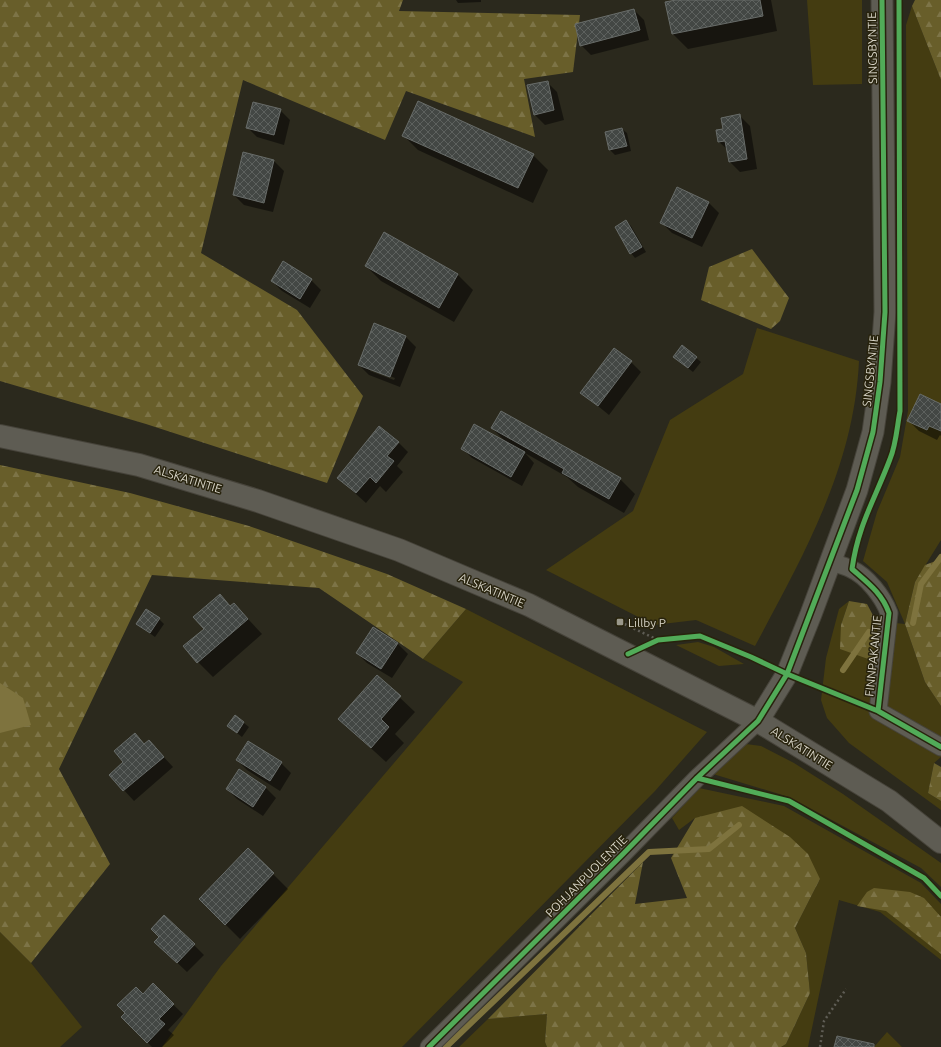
<svg xmlns="http://www.w3.org/2000/svg" width="941" height="1047" font-family="Ubuntu,sans-serif">
<style>
.green{fill:#443c11}
.forest{fill:url(#forest-firs)}
.water{fill:#7e733e}
.shadow{fill:#0007;fill-rule:evenodd}
.lines{fill:none;stroke-linecap:round;stroke-linejoin:round}
.stream{stroke:#7e733e;stroke-width:6}
.building{fill:url(#building-cross-hatch);stroke:#686c69}
.minor-casing{stroke:#46433a;stroke-width:19}
.tertiary-casing{stroke:#46433a;stroke-width:23}
.secondary-casing{stroke:#46433a;stroke-width:24}
.path{stroke:#5f5d55;stroke-width:2.5;stroke-dasharray:2 3;stroke-linecap:butt}
.minor{stroke:#5e5c53;stroke-width:17}
.tertiary{stroke:#5e5c53;stroke-width:21}
.secondary{stroke:#5e5c53;stroke-width:22}
.cycleway-casing{stroke:#28230d;stroke-width:8}
.cycleway{stroke:#51ab58;stroke-width:5}
.poi-dot{fill:#9a988b;stroke:#28230d;stroke-width:1.5}
.labels{text-anchor:middle;dominant-baseline:central;stroke-width:3;stroke-linejoin:round;paint-order:stroke}
.street-label{font-size:12px;fill:#d6d3c6;stroke:#28230d}
.poi-label{font-size:12px;fill:#d6d3c6;stroke:#28230d;text-anchor:start}
</style>
<defs>
<pattern id="forest-firs" width="22" height="20" patternUnits="userSpaceOnUse"><rect width="22" height="20" fill="#685e2a"/><path d="M5 1l3.5 6h-7zM16 11l3.5 6h-7z" fill="#7d7447"/></pattern>
<pattern id="building-cross-hatch" width="8" height="8" patternUnits="userSpaceOnUse"><rect width="8" height="8" fill="#434744"/><path d="M0 0l8 8M0 8l8-8" fill="none" stroke="#5d615e"/></pattern>
</defs>
<rect width="100%" height="100%" fill="#2b291d"/>
<path class="green" d="M 807,0 L 862,0 L 862,84 L 813,85 Z
M 912,6 L 941,80 L 941,540 L 915,582 L 905,624 L 925,682 L 941,706 L 941,757 L 934,763 L 928,793 L 941,801 L 941,810 L 849,743 L 827,718 L 821,700 L 826,658 L 839,609 L 849,601 L 841,625 L 871,660 L 876,621 L 905,624 L 887,582 L 863,561 L 877,512 L 900,457 L 908,411 L 906,25 Z
M 757,328 L 859,361 C 854,467 804,554 755,646 L 696,620 L 654,625 L 546,570 L 633,511 L 670,420 L 743,374 Z
M 466,609 L 707,732 L 655,791 L 402,1047 L 162,1047 L 221,966 L 463,682 L 423,659 Z
M 698,642 L 714,647 L 744,664 L 719,666 L 676,645 Z
M 746,744 L 761,746 L 794,763 L 843,794 L 941,863 L 941,887 L 921,868 L 789,797 L 713,774 L 740,747 Z
M 699,788 L 784,806 L 921,883 L 941,904 L 941,960 L 880,912 L 839,900 L 808,1047 L 781,1047 L 786,1044 L 810,993 L 806,953 L 795,928 L 820,879 L 695,818 L 679,830 L 672,818 Z
M 0,932 L 31,963 L 82,1027 L 60,1047 L 0,1047 Z
M 547,1014 L 545,1042 L 547,1047 L 459,1047 L 488,1019 Z
M 887,1032 L 902,1047 L 874,1047 Z"/>
<path class="forest" d="M 0,0 L 403,0 L 399,11 L 580,15 L 573,72 L 524,79 L 535,137 L 406,91 L 385,140 L 243,80 L 201,253 L 297,310 L 363,396 L 327,483 L 146,424 L 0,381 Z
M 915,0 L 941,0 L 941,80 L 912,6 Z
M 752,249 L 789,298 L 780,321 L 771,329 L 701,300 L 709,267 Z
M 0,465 L 130,493 L 249,526 L 387,574 L 466,609 L 423,659 L 319,588 L 152,575 L 59,769 L 110,864 L 31,963 L 0,932 Z
M 941,559 L 941,706 L 925,682 L 905,624 L 915,582 L 925,565 Z
M 849,601 L 867,604 L 876,621 L 871,660 L 840,649 L 841,625 Z
M 934,763 L 941,767 L 941,801 L 928,793 Z
M 742,806 L 790,837 L 808,854 L 820,879 L 795,928 L 806,953 L 810,993 L 786,1044 L 781,1047 L 547,1047 L 545,1042 L 547,1014 L 488,1019 L 643,862 L 635,904 L 687,898 L 671,858 L 695,818 Z
M 874,888 L 910,892 L 924,898 L 941,917 L 941,954 L 886,911 L 857,906 L 867,892 Z"/>
<path class="water" d="M 0,683 L 23,698 L 31,725 L 0,733 Z"/>
<path class="shadow" d="M 456,0 L 481,0 L 481,2 L 458,3 Z
M 681,0 L 771,0 L 777,31 L 688,49 L 673,34 L 666,3 Z
M 634,10 L 644,20 L 649,40 L 591,55 L 581,45 Z
M 547,82 L 557,92 L 564,120 L 545,125 L 535,115 Z
M 280,110 L 290,120 L 284,145 L 257,137 L 247,127 Z
M 740,116 L 750,126 L 757,169 L 740,172 L 730,162 L 728,150 L 719,142 L 718,131 L 725,130 Z
M 622,129 L 627,133 L 631,151 L 615,155 L 610,150 L 606,133 Z
M 403,135 L 533,155 L 548,170 L 533,203 L 418,150 Z
M 244,153 L 274,161 L 284,171 L 273,212 L 244,205 L 234,195 Z
M 709,203 L 719,213 L 702,247 L 672,233 L 662,223 Z
M 626,221 L 631,226 L 646,252 L 635,258 L 631,253 Z
M 385,233 L 458,275 L 473,290 L 454,322 L 381,281 L 366,266 Z
M 311,280 L 321,290 L 310,308 L 282,291 L 272,281 Z
M 406,337 L 416,347 L 400,387 L 369,375 L 359,365 ZM 370,369 L 395,378 L 394,380 L 370,371 Z
M 682,346 L 701,362 L 693,372 L 679,361 Z
M 631,362 L 641,372 L 609,415 L 582,393 Z
M 941,405 L 941,436 L 940,435 L 937,440 L 919,431 L 909,421 Z
M 492,428 L 620,479 L 635,494 L 624,513 L 578,487 L 567,477 L 525,453 L 534,463 L 522,486 L 472,458 L 462,448 L 507,443 Z
M 398,442 L 408,452 L 397,466 L 403,472 L 386,492 L 380,486 L 366,503 L 338,478 Z
M 220,596 L 231,607 L 234,604 L 262,634 L 213,677 L 198,662 L 205,629 Z
M 159,619 L 164,624 L 155,637 L 137,624 Z
M 373,628 L 398,644 L 408,654 L 392,678 L 367,663 L 357,653 Z
M 377,676 L 415,712 L 395,734 L 404,743 L 386,762 L 339,719 Z
M 235,716 L 249,727 L 242,737 L 228,726 Z
M 149,741 L 173,767 L 134,801 L 110,775 Z
M 237,760 L 281,763 L 291,773 L 280,791 L 247,770 Z
M 240,770 L 266,788 L 276,798 L 263,816 L 237,799 L 227,789 Z
M 248,849 L 288,889 L 240,939 L 215,914 Z
M 160,937 L 194,945 L 204,955 L 187,972 L 166,952 Z
M 153,985 L 183,1014 L 168,1030 L 174,1035 L 162,1047 L 152,1047 L 122,1017 Z"/>
<g class="lines">
<path class="stream" d="M 913,623 L 921,584 L 941,557
M 843,670 L 869,632
M 446,1047 L 649,852 L 709,849 L 739,825"/>
</g>
<path class="building" d="M 676,0 L 760,0 L 763,16 L 672,34 L 665,2 Z
M 634,9 L 640,30 L 580,46 L 575,24 Z
M 548,81 L 554,110 L 534,115 L 527,85 Z
M 418,101 L 534,154 L 518,188 L 402,136 Z
M 253,102 L 281,109 L 274,135 L 246,128 Z
M 740,114 L 747,159 L 729,162 L 725,141 L 718,142 L 716,130 L 723,129 L 721,118 Z
M 622,128 L 627,146 L 609,150 L 605,132 Z
M 243,152 L 274,160 L 264,203 L 233,195 Z
M 677,187 L 709,202 L 692,238 L 660,223 Z
M 626,220 L 642,247 L 630,254 L 615,227 Z
M 384,232 L 458,274 L 439,308 L 365,266 Z
M 283,261 L 312,279 L 300,299 L 271,281 Z
M 374,323 L 406,336 L 390,377 L 358,365 Z
M 682,345 L 697,357 L 688,368 L 673,357 Z
M 614,348 L 632,361 L 598,406 L 580,393 Z
M 920,394 L 941,404 L 941,431 L 929,426 L 927,430 L 907,421 Z
M 501,411 L 621,478 L 609,499 L 562,473 L 564,469 L 491,428 Z
M 474,424 L 525,452 L 511,477 L 461,449 Z
M 379,426 L 399,442 L 387,456 L 394,461 L 376,483 L 370,477 L 356,493 L 337,478 Z
M 220,594 L 230,606 L 234,603 L 248,619 L 197,663 L 183,646 L 204,629 L 193,617 Z
M 146,609 L 160,618 L 150,633 L 136,624 Z
M 373,627 L 398,643 L 381,669 L 356,653 Z
M 377,675 L 401,696 L 381,719 L 389,727 L 371,748 L 338,719 Z
M 235,715 L 244,722 L 237,733 L 227,726 Z
M 135,733 L 144,744 L 149,740 L 164,757 L 123,791 L 109,775 L 123,762 L 114,751 Z
M 248,741 L 282,762 L 270,781 L 236,760 Z
M 239,769 L 266,787 L 253,807 L 226,789 Z
M 248,848 L 274,873 L 225,925 L 199,899 Z
M 164,915 L 195,944 L 177,963 L 154,942 L 159,937 L 151,929 Z
M 153,983 L 174,1004 L 159,1019 L 165,1024 L 147,1043 L 121,1017 L 125,1013 L 117,1005 L 136,987 L 143,994 Z
M 837,1036 L 874,1044 L 874,1047 L 834,1047 Z"/>
<g class="lines">
<defs>
<path id="minor" d="M 830,562 C 837,564 845,566 851,569 C 867,576 883,597 889,613 L 878,711 L 941,747
M 429,1047 L 623,854 L 697,778 L 758,721"/>
<path id="tertiary" d="M 758,721 L 787,674 L 811,614 L 857,490 L 873,432 L 880,382 L 885,312 L 882,0"/>
<path id="secondary" d="M 0,436 L 139,465 L 258,501 L 399,550 L 529,605 L 758,721 L 889,801 L 941,842"/>
</defs>
<use href="#minor" class="minor-casing"/>
<use href="#tertiary" class="tertiary-casing"/>
<use href="#secondary" class="secondary-casing"/>
<path class="path" d="M 620,622 L 658,640
M 820,1047 L 824,1021 L 846,989"/>
<use href="#minor" class="minor"/>
<use href="#tertiary" class="tertiary"/>
<use href="#secondary" class="secondary"/>
<defs>
<path id="cycleway" d="M 899,0 L 900,411 C 897,427 896,445 890,459 C 875,499 858,525 852,569 C 868,583 882,593 889,613 L 878,711 L 941,747
M 628,654 L 658,640 L 700,636 L 751,657 L 787,674 L 878,711
M 697,778 L 789,801 L 924,878 L 941,896
M 429,1047 L 623,854 L 697,778 L 758,721 L 787,674 L 857,490 L 873,432 L 880,382 L 885,312 L 882,0"/>
</defs>
<use href="#cycleway" class="cycleway-casing"/>
<use href="#cycleway" class="cycleway"/>
</g>
<rect class="poi-dot" x="616" y="618" width="8" height="8" rx="2"/>
<g class="labels">
<g class="street-label">
<text transform="translate(872 48) rotate(-91)">SINGSBYNTIE</text>
<text transform="translate(870 371) rotate(-84)">SINGSBYNTIE</text>
<text transform="translate(188 479) rotate(17)">ALSKATINTIE</text>
<text transform="translate(492 590) rotate(23)">ALSKATINTIE</text>
<text transform="translate(873 656) rotate(-84)">FINNPAKANTIE</text>
<text transform="translate(802 748) rotate(32)">ALSKATINTIE</text>
<text transform="translate(586 876) rotate(-45)">POHJANPUOLENTIE</text>
</g>
<g class="poi-label">
<text x="628" y="622">Lillby P</text>
</g>
</g>
</svg>
